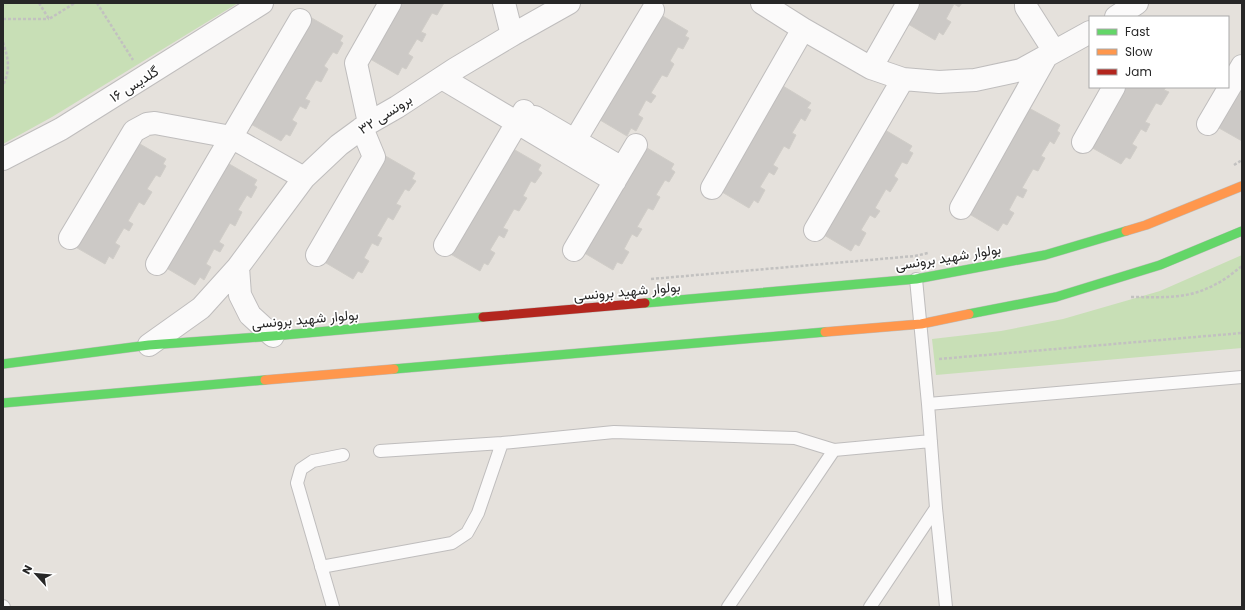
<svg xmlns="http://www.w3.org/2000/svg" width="1245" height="610" font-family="Poppins,Vazirmatn,sans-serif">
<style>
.green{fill:#c8dfb6}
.building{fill:#ccc9c6;stroke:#d0cdc8}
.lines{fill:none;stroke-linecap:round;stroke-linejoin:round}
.lane-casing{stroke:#bfbdbd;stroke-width:14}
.street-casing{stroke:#bfbdbd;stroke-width:24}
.fast-casing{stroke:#bebdbb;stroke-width:10}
.slow-casing{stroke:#bebdbb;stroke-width:10}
.jam-casing{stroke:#bebdbb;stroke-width:10}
.path{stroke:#c2c1c0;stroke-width:2.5;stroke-dasharray:3 2;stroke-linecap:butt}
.lane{stroke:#fbfafa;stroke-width:12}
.street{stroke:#fbfafa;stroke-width:22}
.fast{stroke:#63d668;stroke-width:9}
.slow{stroke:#ff974d;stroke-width:9}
.jam{stroke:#b3261e;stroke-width:9}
.labels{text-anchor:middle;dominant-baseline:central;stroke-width:3.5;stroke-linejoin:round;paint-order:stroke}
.street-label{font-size:14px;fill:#272727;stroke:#fff}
</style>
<rect width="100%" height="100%" fill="#e5e1dc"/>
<path class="green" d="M 3,3 L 238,3 L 52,117 L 3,144 Z
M 1242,255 L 1242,348 L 936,375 L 932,339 L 1001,331 L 1063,319 L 1160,291 Z"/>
<path class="building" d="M 396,3 L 444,3 L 437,15 L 432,13 L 421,32 L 426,34 L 422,42 L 417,39 L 408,54 L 413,57 L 406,69 L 402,67 L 398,75 L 365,56 Z
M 913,3 L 962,3 L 959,7 L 954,4 L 946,19 L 951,22 L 943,35 L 939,32 L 935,40 L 903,21 Z
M 656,12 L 688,31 L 685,36 L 689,38 L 683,49 L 678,47 L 670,61 L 674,64 L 667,77 L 662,75 L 651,93 L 656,96 L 651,103 L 646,100 L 638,115 L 643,118 L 636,131 L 631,128 L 627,136 L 595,117 Z
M 310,17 L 343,36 L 340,41 L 343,43 L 337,54 L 333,52 L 324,66 L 328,69 L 321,82 L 316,80 L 305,99 L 310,101 L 306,109 L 300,106 L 292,120 L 297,123 L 290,136 L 286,134 L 281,141 L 249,123 Z
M 1242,73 L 1242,141 L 1212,124 Z
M 778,83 L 811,103 L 807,108 L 811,110 L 805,121 L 801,118 L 792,133 L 796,135 L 789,149 L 784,146 L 773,165 L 778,168 L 774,175 L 769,172 L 760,187 L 765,190 L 758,203 L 754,200 L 749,208 L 717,189 Z
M 1123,87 L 1166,87 L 1164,90 L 1169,92 L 1161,105 L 1156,103 L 1145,122 L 1150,124 L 1146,132 L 1141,129 L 1132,144 L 1137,147 L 1130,159 L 1126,157 L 1121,164 L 1089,146 Z
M 1027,107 L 1060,125 L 1057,131 L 1060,133 L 1054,144 L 1050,141 L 1041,156 L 1045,158 L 1038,171 L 1033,169 L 1022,188 L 1027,190 L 1023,198 L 1017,195 L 1009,210 L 1014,213 L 1007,225 L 1003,223 L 998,231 L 966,212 Z
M 880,127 L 912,146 L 909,151 L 913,153 L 907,164 L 902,162 L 894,176 L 898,179 L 890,192 L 886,189 L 875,208 L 880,211 L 875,218 L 870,215 L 861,230 L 866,233 L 859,246 L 855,244 L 851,251 L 819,232 Z
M 133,140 L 166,159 L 163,164 L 166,166 L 160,177 L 156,175 L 147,189 L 152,192 L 144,205 L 139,202 L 128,221 L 133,224 L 129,231 L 124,228 L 115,243 L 120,246 L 113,259 L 109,256 L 105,264 L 72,245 Z
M 642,145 L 674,164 L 671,169 L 675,172 L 669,182 L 665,180 L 656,195 L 660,197 L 653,210 L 648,208 L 637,227 L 642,229 L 637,237 L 632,234 L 624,249 L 629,252 L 622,264 L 617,262 L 613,270 L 581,251 Z
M 508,146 L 541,165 L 538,170 L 542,173 L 535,183 L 531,181 L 523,196 L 527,198 L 519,211 L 514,209 L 503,228 L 508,230 L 504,238 L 499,235 L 490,250 L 495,253 L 488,265 L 484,263 L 480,271 L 447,252 Z
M 382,154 L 415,173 L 412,179 L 416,181 L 409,191 L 405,189 L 396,204 L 401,206 L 393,220 L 388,217 L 377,236 L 382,238 L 378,246 L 372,243 L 364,258 L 369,261 L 362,273 L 358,271 L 353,279 L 321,260 Z
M 224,161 L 257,180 L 254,185 L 257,187 L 251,198 L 247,195 L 238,210 L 242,212 L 235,226 L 230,223 L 219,242 L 224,245 L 220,252 L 214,249 L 206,264 L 211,267 L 204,280 L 200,277 L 195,285 L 163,266 Z"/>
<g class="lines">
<defs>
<path id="lane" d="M 928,404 L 1242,377
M 380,451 L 502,443 L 614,432 L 795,438 L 834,450
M 936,508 L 946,607
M 321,567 L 452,543 L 467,533 L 478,513 L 502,443
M 3,606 L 4,607
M 333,607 L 297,483 L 301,469 L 313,461 L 343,455
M 728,607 L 834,450 L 931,441
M 870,607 L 936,508 L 928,404 L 916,279"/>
<path id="street" d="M 504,3 L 512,35
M 762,3 L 803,29 L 871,68 L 903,79 L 939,82 L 975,80 L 1021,70 L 1090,32
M 1026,3 L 1026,7 L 1054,51
M 1116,17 L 1137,3
M 871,68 L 908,3
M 442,78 L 615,181
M 535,117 L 622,168
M 369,123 L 356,63 L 390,3
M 1208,124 L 1242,66
M 1083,142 L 1114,87
M 568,152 L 653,10
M 3,159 L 61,129 L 262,3
M 712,188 L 803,29
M 961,208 L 1047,55
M 815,230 L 903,79
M 70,238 L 134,131 L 147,124 L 155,123 L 231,137 L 304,178
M 445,245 L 524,111
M 574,250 L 636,145
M 317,255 L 374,157 L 362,128
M 157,264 L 300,20
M 238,267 L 240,295 L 250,315 L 273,336
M 149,345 L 201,308 L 238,267 L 304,178 L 339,145 L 369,123 L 397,107 L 455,69 L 512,35 L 569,3"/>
<path id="fast" d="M 645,303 L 916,279 L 1045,255 L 1126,231
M 969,314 L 1056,297 L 1160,265 L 1242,231
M 3,364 L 149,345 L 273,336 L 483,317
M 394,369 L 825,332
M 3,403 L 265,380"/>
<path id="slow" d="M 1126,231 L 1146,225 L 1242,186
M 825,332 L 921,324 L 969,314
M 265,380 L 394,369"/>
<path id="jam" d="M 483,317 L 645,303"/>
</defs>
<use href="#lane" class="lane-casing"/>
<use href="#street" class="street-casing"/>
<use href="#fast" class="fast-casing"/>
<use href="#slow" class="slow-casing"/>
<use href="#jam" class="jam-casing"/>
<path class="path" d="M 39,3 L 49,19 L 75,3
M 97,3 L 133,60
M 3,19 L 49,19
M 3,42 C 8,58 11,69 3,85
M 1234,165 L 1242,160
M 651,279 L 915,256 L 928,253
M 1131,297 C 1161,297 1188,300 1216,284 C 1225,280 1234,272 1242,266
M 939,359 L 1242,333"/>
<use href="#lane" class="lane"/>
<use href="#street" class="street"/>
<use href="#fast" class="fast"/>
<use href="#slow" class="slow"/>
<use href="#jam" class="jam"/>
</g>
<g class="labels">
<g class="street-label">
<text transform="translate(134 84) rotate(-32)">گلدیس ۱۶</text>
<text transform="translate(385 114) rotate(-33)">برونسی ۳۲</text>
<text transform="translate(948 257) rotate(-9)">بولوار شهید برونسی</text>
<text transform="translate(627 291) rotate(-5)">بولوار شهید برونسی</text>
<text transform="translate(305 319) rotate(-5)">بولوار شهید برونسی</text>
</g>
</g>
<rect width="1245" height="610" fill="none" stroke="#272727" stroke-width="8"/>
<rect x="1089" y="16" width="140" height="72" fill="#ffffff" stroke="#a9a9a9"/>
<rect x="1097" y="29" width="20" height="6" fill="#63d668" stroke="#a9a9a9"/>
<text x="1125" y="36" font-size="12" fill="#272727">Fast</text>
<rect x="1097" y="49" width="20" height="6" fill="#ff974d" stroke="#a9a9a9"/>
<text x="1125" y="56" font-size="12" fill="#272727">Slow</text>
<rect x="1097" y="69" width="20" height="6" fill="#b3261e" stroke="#a9a9a9"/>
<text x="1125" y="76" font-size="12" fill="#272727">Jam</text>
<g transform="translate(36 574) rotate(297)" stroke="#ffffff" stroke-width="3" paint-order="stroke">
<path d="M0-3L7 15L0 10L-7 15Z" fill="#272727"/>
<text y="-6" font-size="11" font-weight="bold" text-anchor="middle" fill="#272727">N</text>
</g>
</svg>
